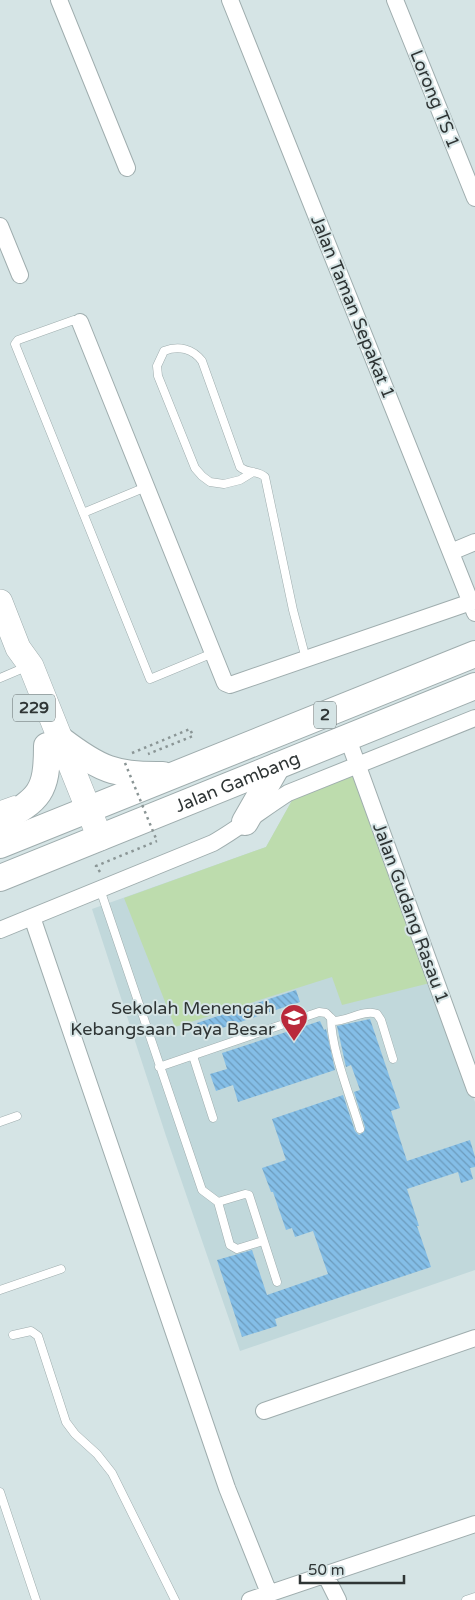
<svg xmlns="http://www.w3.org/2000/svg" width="475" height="1600" font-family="'Varela Round',sans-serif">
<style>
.built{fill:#c1d8db}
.garden{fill:#bddcad}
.building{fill:url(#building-back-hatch)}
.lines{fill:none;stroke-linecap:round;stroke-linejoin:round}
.service-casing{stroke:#9fadae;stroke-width:9}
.minor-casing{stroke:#9fadae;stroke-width:18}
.primary-casing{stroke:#9fadae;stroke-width:26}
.trunk-casing{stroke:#9fadae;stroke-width:28}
.path{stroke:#8a9595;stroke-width:2.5;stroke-dasharray:2.5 4;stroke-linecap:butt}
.service{stroke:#fff;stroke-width:8}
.minor{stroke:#fff;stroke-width:16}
.primary{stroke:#fff;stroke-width:25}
.trunk{stroke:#fff;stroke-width:26}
.path-bridge{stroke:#8a9595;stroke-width:2.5;stroke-dasharray:2.5 4;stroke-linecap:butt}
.labels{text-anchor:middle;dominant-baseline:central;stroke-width:4;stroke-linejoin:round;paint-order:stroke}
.shield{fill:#d5e4e5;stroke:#616a6a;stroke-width:1}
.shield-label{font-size:16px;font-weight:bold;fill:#2f3535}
.street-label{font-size:18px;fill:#2f3535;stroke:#d5e4e5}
.poi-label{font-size:18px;fill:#2f3535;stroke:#d5e4e5;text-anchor:end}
</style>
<defs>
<pattern id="building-back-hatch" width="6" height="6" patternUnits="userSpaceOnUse" patternTransform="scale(1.25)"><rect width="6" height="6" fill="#84bee7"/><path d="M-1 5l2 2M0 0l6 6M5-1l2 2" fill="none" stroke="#6c9bbc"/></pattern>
</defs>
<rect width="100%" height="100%" fill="#d5e4e5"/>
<path class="built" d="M 295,795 L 430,983 L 475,1102 L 475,1270 L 240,1351 L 166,1136 L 92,909 L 266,847 Z"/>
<path class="garden" d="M 356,775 L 430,983 L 342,1005 L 332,977 L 175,1027 L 124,898 L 266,847 L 295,795 Z"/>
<path class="building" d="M 296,990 L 300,1002 L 201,1035 L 197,1023 Z
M 370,1019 L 400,1108 L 391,1111 L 407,1161 L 470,1140 L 475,1157 L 475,1167 L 470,1168 L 473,1179 L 461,1183 L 458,1172 L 407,1189 L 419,1226 L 417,1226 L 431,1267 L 275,1319 L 277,1326 L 242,1337 L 217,1260 L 252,1250 L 267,1295 L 328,1274 L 313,1231 L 295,1237 L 292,1228 L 286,1230 L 273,1192 L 271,1192 L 262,1168 L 286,1160 L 272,1119 L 343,1095 L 355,1131 L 359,1135 L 364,1132 L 365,1127 L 354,1092 L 360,1090 L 351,1065 L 346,1067 L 337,1026 Z
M 320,1021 L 324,1030 L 326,1029 L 335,1070 L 238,1102 L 233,1085 L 216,1091 L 210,1074 L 227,1069 L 222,1053 Z"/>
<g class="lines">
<defs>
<path id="service" d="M 80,322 L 74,320 L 18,340 L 15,344 L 150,679 L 213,653
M 253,472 L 240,480 L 224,484 L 210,482 L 202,476 L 195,468 L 158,376 L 157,366 L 164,351 C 179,345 193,349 202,361 L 240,467 C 248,474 258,470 265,477 L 293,610 L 306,659
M 83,513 L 146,487
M 0,678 L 26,667
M 0,805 L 14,800
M 100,889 L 202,1190 L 218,1202 L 245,1194 L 249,1195 L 277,1282
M 331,1018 C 331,1050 351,1098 360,1129
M 193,1056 L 213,1118
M 159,1067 L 319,1012 L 326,1013 L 334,1021 C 347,1021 365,1009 377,1014 L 381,1020 L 393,1059
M 0,1122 L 17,1116
M 218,1202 L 230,1245 L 237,1249 L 263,1241
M 0,1290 L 61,1269
M 13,1335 L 31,1331 L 38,1336 L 66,1422 L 75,1434 L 97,1454 L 112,1473 L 175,1600
M 0,1492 L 36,1600
M 466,1600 L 475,1597"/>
<path id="minor" d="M 59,0 L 127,168
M 230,0 L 475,613
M 395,0 L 475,198
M 0,226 L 20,275
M 80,322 L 225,683 L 230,685 L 471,602
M 451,552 L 475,542
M 347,736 L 475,1089
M 32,917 L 227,1488 L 269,1593
M 0,930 L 213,843 C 239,828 263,809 288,793 L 475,718
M 264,1411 L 475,1338
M 325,1574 L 338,1600
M 250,1600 L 475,1524"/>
<path id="primary" d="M 0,602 L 18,648 L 31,666 L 100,838"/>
<g id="trunk">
<path d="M 61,740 C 99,769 115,776 163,775"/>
<path d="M 0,821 C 40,799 47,792 47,746"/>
<path d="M 245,822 L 277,766"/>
<path d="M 0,845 L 475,654"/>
<path id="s1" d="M 0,878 L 475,686"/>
</g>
</defs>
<use href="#service" class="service-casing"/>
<use href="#minor" class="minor-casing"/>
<use href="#primary" class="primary-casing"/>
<use href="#trunk" class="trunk-casing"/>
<path class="path" d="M 132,753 L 190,729 L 193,736 L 148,754
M 100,872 L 96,866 L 157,841"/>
<use href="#service" class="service"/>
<use href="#minor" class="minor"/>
<use href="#primary" class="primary"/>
<use href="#trunk" class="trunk"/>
<path class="path-bridge" d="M 125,763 L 157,841"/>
</g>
<defs>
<symbol id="school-pin" viewBox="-11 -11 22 30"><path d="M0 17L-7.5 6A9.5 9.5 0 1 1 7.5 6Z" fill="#ba293b" stroke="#d5e4e5"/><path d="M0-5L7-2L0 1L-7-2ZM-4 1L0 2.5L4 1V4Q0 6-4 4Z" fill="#fff"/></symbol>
</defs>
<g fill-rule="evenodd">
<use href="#school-pin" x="278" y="1002" width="32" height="43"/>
</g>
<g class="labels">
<g class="shield">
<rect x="13" y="694.5" width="42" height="27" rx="4"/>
<rect x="314" y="701.5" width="22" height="27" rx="4"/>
</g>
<g class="shield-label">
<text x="34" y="708">229</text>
<text x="325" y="715">2</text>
</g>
<g class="street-label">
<text transform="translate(435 99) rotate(68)">Lorong TS 1</text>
<text transform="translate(353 307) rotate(68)">Jalan Taman Sepakat 1</text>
<text stroke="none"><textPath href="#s1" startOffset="256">Jalan Gambang</textPath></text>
<text transform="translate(411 913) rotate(70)">Jalan Gudang Rasau 1</text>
</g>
<g class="poi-label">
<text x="275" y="1008">Sekolah Menengah<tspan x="275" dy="21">Kebangsaan Paya Besar</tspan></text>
</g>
</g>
<path d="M300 1575v8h104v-8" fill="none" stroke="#2f3535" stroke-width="2.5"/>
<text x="308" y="1575" font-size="15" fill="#2f3535" stroke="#d5e4e5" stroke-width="4" paint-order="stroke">50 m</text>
</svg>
